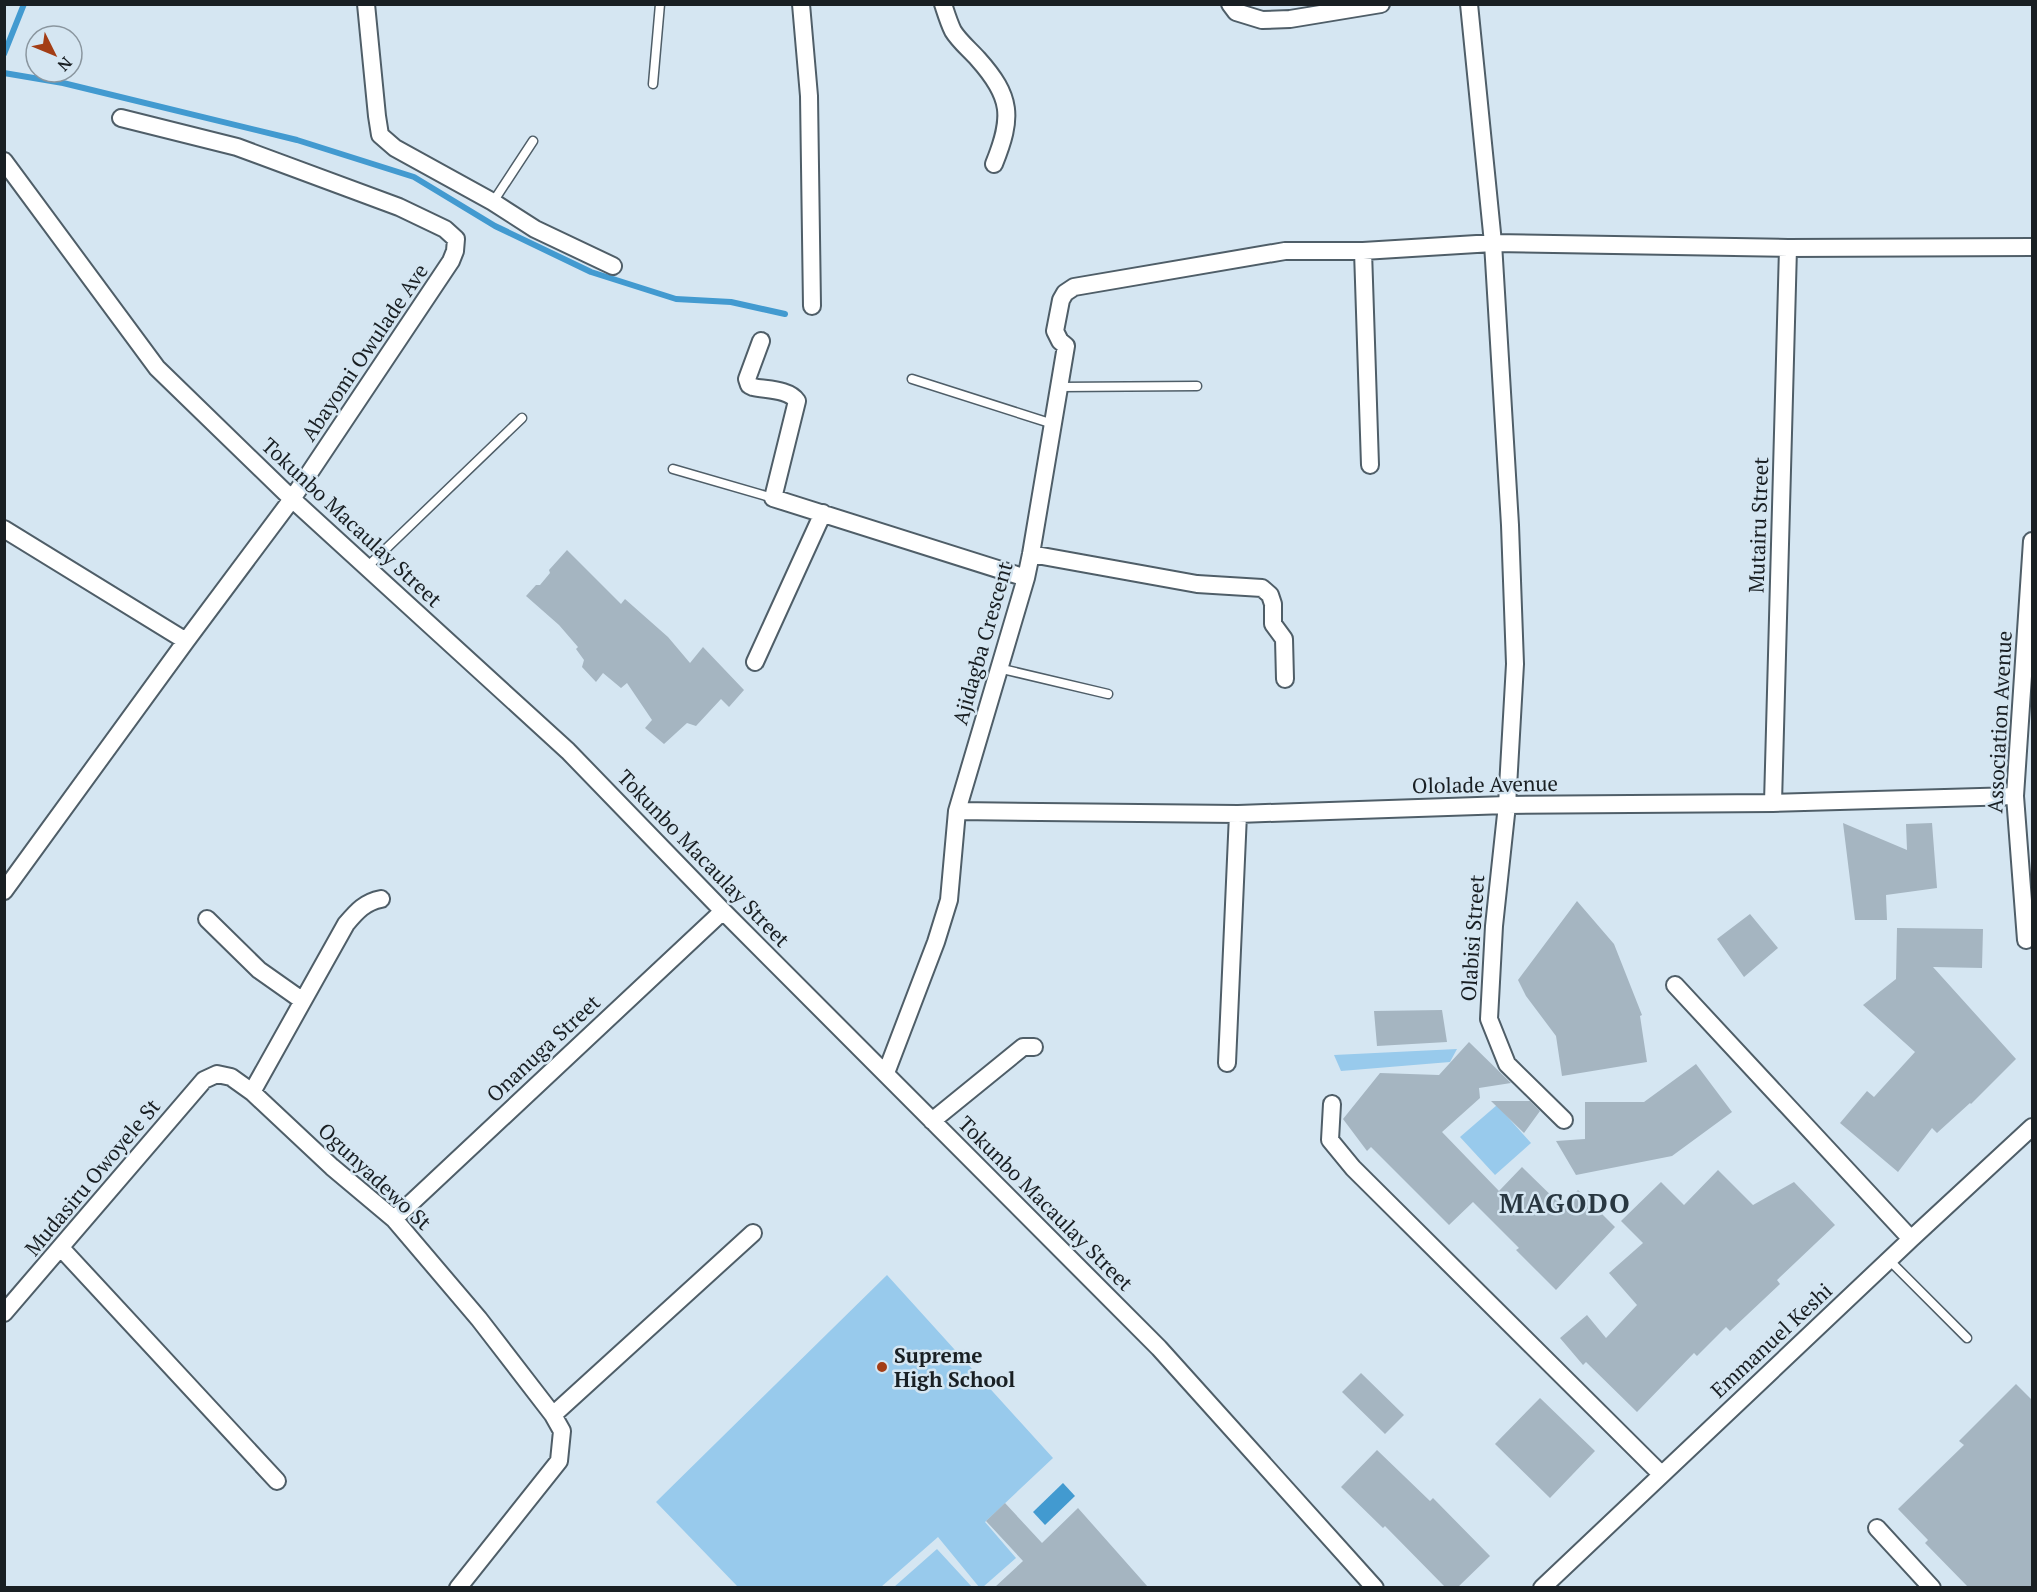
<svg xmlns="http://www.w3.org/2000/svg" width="2037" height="1592" font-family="'PT Serif',serif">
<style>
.green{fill:#98caec}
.water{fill:#429ad0}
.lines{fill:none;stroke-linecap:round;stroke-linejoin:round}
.stream{stroke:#429ad0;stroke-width:6}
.building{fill:#a5b5c1}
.service-casing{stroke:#4f5e68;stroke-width:11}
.minor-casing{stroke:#4f5e68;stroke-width:20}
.service{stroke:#fff;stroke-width:8}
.minor{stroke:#fff;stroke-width:16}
.poi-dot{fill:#a33d15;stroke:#d5e6f2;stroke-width:2}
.labels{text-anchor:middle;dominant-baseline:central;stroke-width:5;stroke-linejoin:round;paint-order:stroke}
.street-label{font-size:21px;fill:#191f23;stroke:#d5e6f2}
.poi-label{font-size:21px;font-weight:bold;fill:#191f23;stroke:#d5e6f2;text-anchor:start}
.district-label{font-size:27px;font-weight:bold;letter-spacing:1.5px;fill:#293741;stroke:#d5e6f2}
</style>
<rect width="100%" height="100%" fill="#d5e6f2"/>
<path class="green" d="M 1457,1049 L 1450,1062 L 1341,1071 L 1334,1055 Z
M 1497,1105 L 1531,1143 L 1495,1175 L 1460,1137 Z
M 887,1275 L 1053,1458 L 985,1522 L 1016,1558 L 983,1587 L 979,1587 L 938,1537 L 881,1587 L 738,1587 L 656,1502 Z
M 937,1549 L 972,1587 L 894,1587 Z"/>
<path class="water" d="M 1063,1483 L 1075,1496 L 1045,1525 L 1033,1512 Z"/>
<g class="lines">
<path class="stream" d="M 4,54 L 24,4
M 4,73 L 63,83 L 297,140 L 414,177 L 495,226 L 591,272 L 676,299 L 731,302 L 785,314"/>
</g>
<path class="building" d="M 567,550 L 621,604 L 625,599 L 668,637 L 690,663 L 703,647 L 744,690 L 729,707 L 721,699 L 696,726 L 687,723 L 664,744 L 645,728 L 652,720 L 627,683 L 621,688 L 603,673 L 596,682 L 582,667 L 584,660 L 576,649 L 578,647 L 559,625 L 526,596 L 536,585 L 540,585 L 550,573 L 549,570 Z
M 1843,823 L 1907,850 L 1906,824 L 1932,823 L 1937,888 L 1886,895 L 1887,920 L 1855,920 Z
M 1577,901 L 1614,944 L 1642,1015 L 1640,1016 L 1647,1062 L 1562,1076 L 1556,1036 L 1526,996 L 1518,980 Z
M 1750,914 L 1778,948 L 1744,977 L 1717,939 Z
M 1897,928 L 1983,929 L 1982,968 L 1933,967 L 2016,1059 L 1971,1104 L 1970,1103 L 1937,1133 L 1932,1128 L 1898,1172 L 1840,1123 L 1867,1091 L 1874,1097 L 1915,1052 L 1863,1005 L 1896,979 Z
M 1442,1010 L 1447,1042 L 1377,1046 L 1374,1011 Z
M 1469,1042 L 1511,1083 L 1479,1088 L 1480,1098 L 1442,1132 L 1499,1191 L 1522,1167 L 1562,1206 L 1578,1190 L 1615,1227 L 1556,1290 L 1516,1250 L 1519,1248 L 1473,1202 L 1449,1225 L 1371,1147 L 1367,1151 L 1343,1119 L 1380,1073 L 1439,1075 Z
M 1696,1064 L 1732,1112 L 1672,1156 L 1576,1175 L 1556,1141 L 1585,1139 L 1585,1102 L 1644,1102 Z
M 1491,1101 L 1530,1101 L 1540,1111 L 1524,1133 Z
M 1718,1170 L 1753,1205 L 1794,1182 L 1835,1225 L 1777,1280 L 1780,1284 L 1730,1331 L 1726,1327 L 1697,1356 L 1694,1353 L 1637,1412 L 1586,1362 L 1583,1365 L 1560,1338 L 1587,1315 L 1606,1338 L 1637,1305 L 1609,1273 L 1643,1243 L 1621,1221 L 1661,1182 L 1684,1205 Z
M 1361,1373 L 1404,1415 L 1385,1434 L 1342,1392 Z
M 2016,1384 L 2032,1400 L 2032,1587 L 1968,1587 L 1925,1543 L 1928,1540 L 1898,1509 L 1964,1445 L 1959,1441 Z
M 1540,1398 L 1595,1451 L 1550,1498 L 1495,1444 Z
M 1377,1450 L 1430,1501 L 1433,1498 L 1490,1556 L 1458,1587 L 1445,1587 L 1385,1526 L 1383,1528 L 1341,1487 Z
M 1005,1503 L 1042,1543 L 1078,1508 L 1148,1587 L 995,1587 L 1023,1561 L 986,1521 Z"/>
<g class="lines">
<defs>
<path id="service" d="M 653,84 L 660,4
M 493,202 L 533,141
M 912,379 L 1053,424
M 1059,387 L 1197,386
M 673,469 L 773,498
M 366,568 L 522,418
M 998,668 L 1108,694
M 1889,1260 L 1967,1338"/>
<path id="minor" d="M 366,4 L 377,116 L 380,135 L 395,148 L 493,202 L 535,229 L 613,266
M 801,4 L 809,96 L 812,306
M 943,4 C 946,13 949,23 953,31 C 959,41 970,50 978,59 C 1012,97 1013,117 994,164
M 1230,4 L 1236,12 L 1262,20 L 1290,19 L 1381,4
M 1469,4 L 1493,243 L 1510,525 L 1515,664 L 1507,805 L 1494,926 L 1489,1019 L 1507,1064 L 1564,1120
M 4,161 L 157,368 L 292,499 L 568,751 L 723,911 L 1159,1348 L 1375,1588
M 1363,251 L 1370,465
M 761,341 L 747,379 L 749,385 L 753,387 C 767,390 789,389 797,401 L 773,498 L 1026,578
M 4,529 L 186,641
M 1031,554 L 1197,584 L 1262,588 L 1270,595 L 1273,604 L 1273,624 L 1284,639 L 1285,679
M 755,662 L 823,513
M 1773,803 L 1788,248
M 957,811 L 1238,814 L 1507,805 L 1773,803 L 2015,796
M 4,891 L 186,641 L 292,499 L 451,261 L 455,251 L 456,239 L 445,229 L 399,207 L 237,147 L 121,118
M 207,919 L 259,970 L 303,1001
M 2026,940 L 2015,796 L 2032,541
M 1675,985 L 1911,1239
M 1227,1063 L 1238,814
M 886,1073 L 936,942 L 949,900 L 957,811 L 1026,578 L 1031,554 L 1066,346 L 1060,341 L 1055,331 L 1061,300 L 1065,293 L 1074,287 L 1285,251 L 1363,251 L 1493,243 L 1788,248 L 2032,247
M 252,1092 L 346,924 C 357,911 365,902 381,899
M 1332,1104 L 1330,1140 L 1353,1168 L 1661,1474
M 932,1121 L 1023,1047 L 1034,1047
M 394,1219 L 723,911
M 61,1248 L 277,1481
M 4,1313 L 204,1080 L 217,1074 L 231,1077 L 252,1092 L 332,1167 L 394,1219 L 479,1319 L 553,1415 L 562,1431 L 559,1461 L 458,1588
M 553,1415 L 753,1233
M 1877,1528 L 1932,1588
M 1542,1588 L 1911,1239 L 2032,1127"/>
</defs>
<use href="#service" class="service-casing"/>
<use href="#minor" class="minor-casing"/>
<use href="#service" class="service"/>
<use href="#minor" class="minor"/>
</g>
<circle class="poi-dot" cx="882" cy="1367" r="6"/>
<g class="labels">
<g class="street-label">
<text transform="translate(364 352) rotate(-56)">Abayomi Owulade Ave</text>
<text transform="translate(352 522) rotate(43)">Tokunbo Macaulay Street</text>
<text transform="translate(1758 525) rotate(-88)">Mutairu Street</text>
<text transform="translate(982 643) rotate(-74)">Ajidagba Crescent</text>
<text transform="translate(1999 722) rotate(-87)">Association Avenue</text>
<text transform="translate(1485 784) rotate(-1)">Ololade Avenue</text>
<text transform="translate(704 858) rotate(46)">Tokunbo Macaulay Street</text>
<text transform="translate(1472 938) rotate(-86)">Olabisi Street</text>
<text transform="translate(543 1048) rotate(-43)">Onanuga Street</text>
<text transform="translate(375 1176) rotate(43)">Ogunyadewo St</text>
<text transform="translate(92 1177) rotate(-50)">Mudasiru Owoyele St</text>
<text transform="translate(1046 1203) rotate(45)">Tokunbo Macaulay Street</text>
<text transform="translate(1771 1340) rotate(-43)">Emmanuel Keshi</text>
</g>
<g class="poi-label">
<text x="894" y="1355">Supreme<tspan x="894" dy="24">High School</tspan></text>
</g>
<g class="district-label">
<text x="1565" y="1203">MAGODO</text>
</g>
</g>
<rect width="2037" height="1592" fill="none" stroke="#191f23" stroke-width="12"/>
<g transform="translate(54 54) rotate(133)"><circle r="28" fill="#d5e6f2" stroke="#8a969f" stroke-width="1.5"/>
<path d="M0-4.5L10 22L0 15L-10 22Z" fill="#a33d15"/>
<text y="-9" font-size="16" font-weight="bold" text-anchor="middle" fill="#191f23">N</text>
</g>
</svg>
